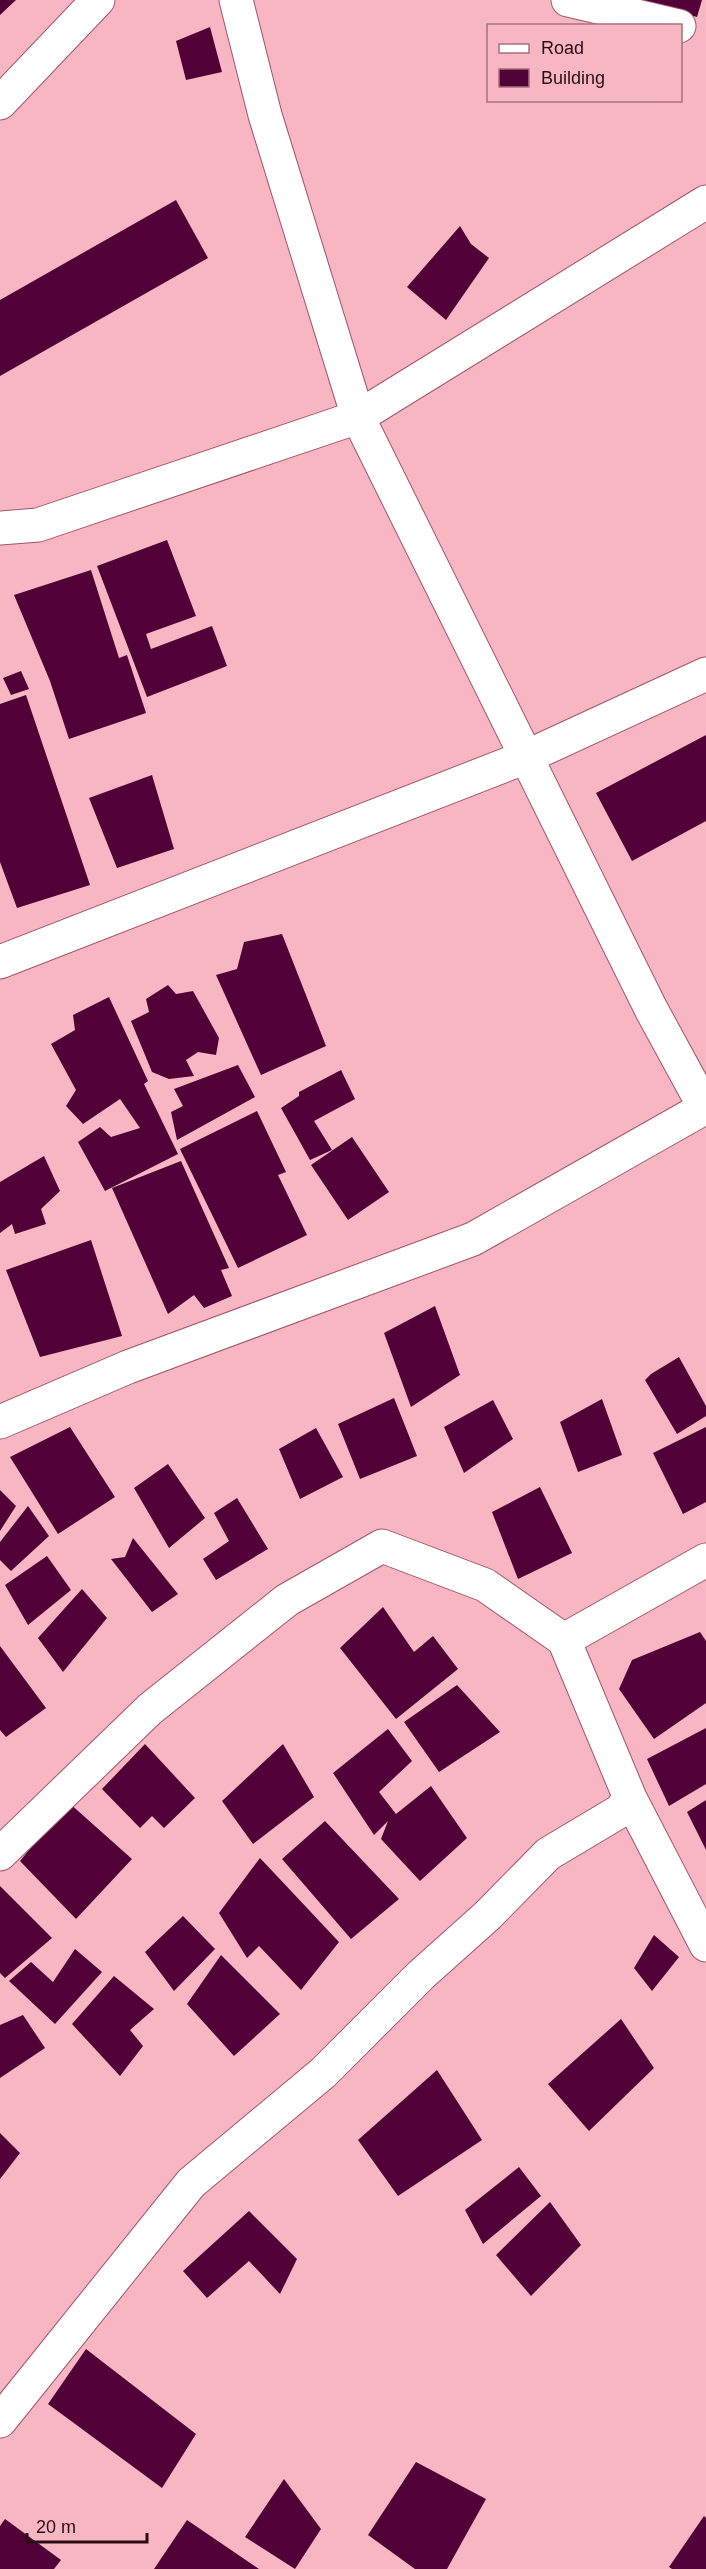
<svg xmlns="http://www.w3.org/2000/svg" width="706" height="2569" font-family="Arial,sans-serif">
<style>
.building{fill:#520038}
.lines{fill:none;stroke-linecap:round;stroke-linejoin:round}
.minor-casing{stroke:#9f5667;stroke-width:35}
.minor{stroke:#fff;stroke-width:33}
</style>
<rect width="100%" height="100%" fill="#f8b6c3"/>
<path class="building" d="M 0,0 L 16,0 L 0,15 Z
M 633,0 L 702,0 L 697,17 Z
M 210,27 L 222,72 L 186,80 L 176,41 Z
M 176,200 L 208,258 L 0,376 L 0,300 Z
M 460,226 L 471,244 L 489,258 L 446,320 L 407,287 Z
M 167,540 L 196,616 L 146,634 L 151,649 L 212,626 L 227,666 L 147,697 L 97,566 Z
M 91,570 L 119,658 L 127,655 L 146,713 L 69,739 L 50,681 L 14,595 Z
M 21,671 L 29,689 L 11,695 L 3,678 Z
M 26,695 L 90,885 L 17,908 L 0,862 L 0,704 Z
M 706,735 L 706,821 L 632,861 L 596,793 Z
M 152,775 L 174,849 L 117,868 L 89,798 Z
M 282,934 L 326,1046 L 261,1075 L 216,975 L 237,969 L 244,942 Z
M 168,985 L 176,994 L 193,991 L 219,1038 L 216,1055 L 198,1052 L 186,1060 L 194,1076 L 169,1079 L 152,1072 L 131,1021 L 149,1012 L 146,999 Z
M 109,997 L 148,1081 L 144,1084 L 178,1154 L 105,1191 L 78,1142 L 100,1127 L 111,1137 L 140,1128 L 120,1099 L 83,1124 L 66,1106 L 76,1090 L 51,1044 L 75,1030 L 73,1015 Z
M 238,1065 L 255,1097 L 177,1140 L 171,1112 L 183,1106 L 174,1089 Z
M 341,1070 L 355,1099 L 314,1121 L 332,1150 L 310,1160 L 281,1108 L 299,1096 L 299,1092 Z
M 257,1111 L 286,1172 L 278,1175 L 307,1235 L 238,1268 L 180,1149 Z
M 352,1137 L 389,1192 L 348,1220 L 311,1165 Z
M 44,1156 L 60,1191 L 41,1209 L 46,1224 L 15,1234 L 12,1224 L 0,1233 L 0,1182 Z
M 181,1161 L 229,1268 L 221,1270 L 232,1296 L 204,1308 L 194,1295 L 168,1314 L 112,1188 Z
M 91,1240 L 122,1336 L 40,1357 L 6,1270 Z
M 435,1306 L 460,1375 L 411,1407 L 384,1333 Z
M 679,1357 L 706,1406 L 706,1416 L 677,1434 L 645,1380 L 651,1374 Z
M 394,1398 L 417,1456 L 360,1479 L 338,1424 Z
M 602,1399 L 622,1455 L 578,1472 L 560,1422 Z
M 493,1400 L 513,1439 L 464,1473 L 444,1427 Z
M 70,1427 L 115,1497 L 58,1534 L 10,1457 Z
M 706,1427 L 706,1502 L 683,1514 L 653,1453 Z
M 316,1428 L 343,1477 L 300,1499 L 279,1449 Z
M 168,1464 L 205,1518 L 169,1548 L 134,1488 Z
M 540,1487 L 572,1553 L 518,1579 L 492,1512 Z
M 0,1490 L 16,1506 L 0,1531 Z
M 237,1498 L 268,1549 L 216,1580 L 203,1559 L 229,1541 L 214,1513 Z
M 28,1506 L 49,1536 L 11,1571 L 0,1560 L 0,1542 Z
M 133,1538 L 178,1594 L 152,1612 L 111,1559 L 125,1557 Z
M 47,1556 L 71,1590 L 28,1625 L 5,1585 Z
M 82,1589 L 107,1618 L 63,1672 L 38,1638 Z
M 383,1607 L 414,1652 L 433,1636 L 458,1669 L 396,1719 L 340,1648 Z
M 700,1632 L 706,1641 L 706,1703 L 654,1739 L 619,1689 L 632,1660 Z
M 0,1646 L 46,1708 L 6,1737 L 0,1730 Z
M 457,1685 L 500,1732 L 439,1772 L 404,1722 Z
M 706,1728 L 706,1784 L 669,1806 L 647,1759 Z
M 388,1729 L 412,1761 L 379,1792 L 396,1814 L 431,1786 L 467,1838 L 420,1881 L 381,1839 L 388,1821 L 374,1835 L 333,1773 Z
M 145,1744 L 195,1798 L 164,1828 L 152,1816 L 140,1828 L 102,1789 Z
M 283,1744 L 314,1797 L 253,1844 L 222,1801 Z
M 706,1800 L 706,1850 L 687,1812 Z
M 68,1802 L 132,1859 L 76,1919 L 20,1861 Z
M 325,1821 L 399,1899 L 351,1939 L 282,1859 Z
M 260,1858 L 339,1942 L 301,1990 L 259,1946 L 247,1958 L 219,1913 Z
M 0,1886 L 52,1938 L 5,1978 L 0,1973 Z
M 183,1916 L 215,1949 L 174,1991 L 145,1952 Z
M 654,1935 L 679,1957 L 652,1991 L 634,1968 Z
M 75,1949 L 102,1972 L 55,2024 L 9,1981 L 31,1962 L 53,1982 Z
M 221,1955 L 280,2014 L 234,2056 L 187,2004 Z
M 114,1976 L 154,2009 L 130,2030 L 143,2046 L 120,2076 L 72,2024 Z
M 23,2015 L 45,2048 L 0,2078 L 0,2025 Z
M 621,2019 L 654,2068 L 589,2131 L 548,2084 Z
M 437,2070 L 482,2140 L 398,2196 L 358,2140 Z
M 0,2133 L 20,2153 L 0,2179 Z
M 519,2167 L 541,2196 L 483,2244 L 465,2210 Z
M 550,2202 L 581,2245 L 531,2296 L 496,2255 Z
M 249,2211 L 297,2259 L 280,2294 L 249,2261 L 207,2298 L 183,2271 Z
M 86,2349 L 196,2434 L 162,2488 L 48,2404 Z
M 416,2462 L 486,2499 L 447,2569 L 415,2569 L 368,2535 Z
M 284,2479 L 321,2529 L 295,2569 L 245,2537 Z
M 704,2516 L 706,2518 L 706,2569 L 672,2569 L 669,2567 Z
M 5,2519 L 61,2560 L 54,2569 L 0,2569 L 0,2526 Z
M 187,2520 L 259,2569 L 154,2569 Z"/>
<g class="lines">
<defs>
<path id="minor" d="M 236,0 L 265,115 L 358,417 L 651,1009 L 705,1108
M 568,0 L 679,26
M 0,103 L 98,0
M 0,528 L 38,525 L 358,417 L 706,202
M 0,962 L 526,757 L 706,674
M 0,1422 L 128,1367 L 473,1239 L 706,1107
M 630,1798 L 706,1945
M 0,1854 L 150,1709 L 287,1600 L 382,1546 L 485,1585 L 564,1640
M 0,2421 L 191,2183 L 323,2073 L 421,1975 L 487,1916 L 548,1854 L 620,1811 L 630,1798 L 564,1640 L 706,1560"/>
</defs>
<use href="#minor" class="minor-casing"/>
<use href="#minor" class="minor"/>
</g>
<rect x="487" y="24" width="195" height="78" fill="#f8b6c3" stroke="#a5727d" stroke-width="1.5"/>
<rect x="499" y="44" width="30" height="9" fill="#ffffff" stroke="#a5727d" stroke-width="1.5"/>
<text x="541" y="54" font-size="18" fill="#290c14">Road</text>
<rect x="499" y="69" width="30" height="18" fill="#520038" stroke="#a5727d" stroke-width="1.5"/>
<text x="541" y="84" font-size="18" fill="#290c14">Building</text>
<path d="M27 2533v9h120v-9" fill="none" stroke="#290c14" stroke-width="3"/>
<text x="36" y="2533" font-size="18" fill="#290c14" stroke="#f8b6c3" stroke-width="4.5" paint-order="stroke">20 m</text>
</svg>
